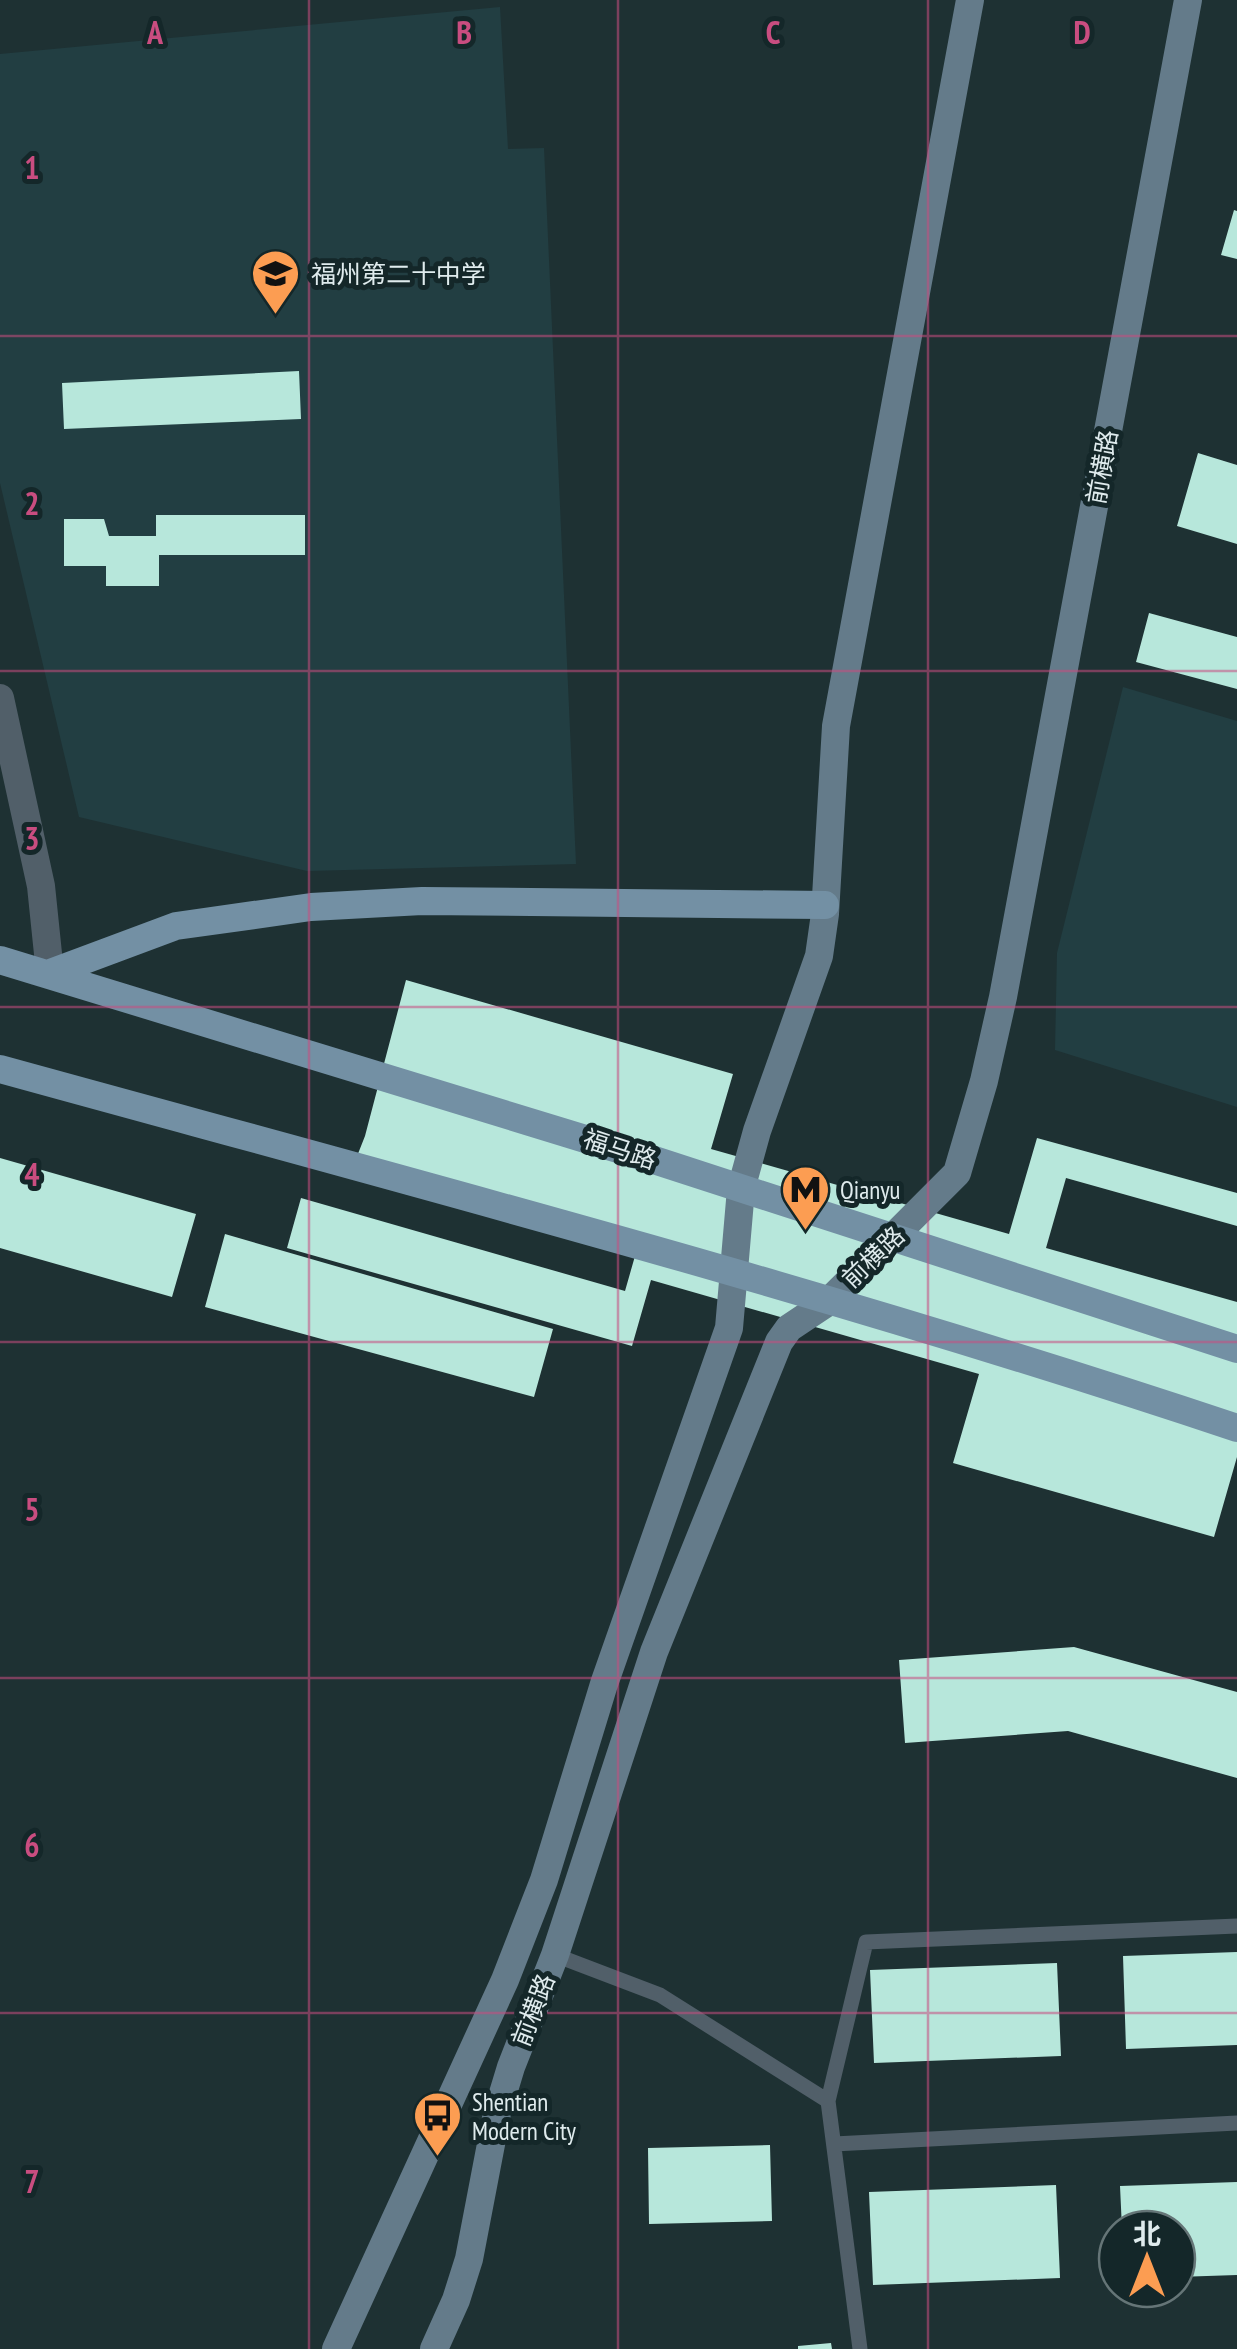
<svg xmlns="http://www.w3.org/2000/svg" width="1237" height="2349" font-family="'PT Sans Narrow','Noto Sans SC',sans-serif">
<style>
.built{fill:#223e42}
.building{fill:#b7e7db}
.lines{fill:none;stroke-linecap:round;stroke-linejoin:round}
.service{stroke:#515f69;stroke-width:15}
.tertiary{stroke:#515f69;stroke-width:28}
.secondary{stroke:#647b8a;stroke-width:28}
.primary{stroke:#7390a4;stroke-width:28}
.grid{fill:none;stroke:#c94d80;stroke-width:2.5;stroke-opacity:0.55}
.labels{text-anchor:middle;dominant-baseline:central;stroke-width:10;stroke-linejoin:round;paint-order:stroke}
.poi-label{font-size:25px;fill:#dfebed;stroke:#142729;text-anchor:start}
.street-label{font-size:25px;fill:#dfebed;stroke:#142729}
.grid-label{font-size:32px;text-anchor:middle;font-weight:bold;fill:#c94d80;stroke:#142729;stroke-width:10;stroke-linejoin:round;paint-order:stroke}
</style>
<rect width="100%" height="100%" fill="#1e3133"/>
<path class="built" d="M 500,7 L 508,149 L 544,148 L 576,864 L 307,871 L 79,817 L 0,483 L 0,54 Z
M 1123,687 L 1237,721 L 1237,1107 L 1055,1050 L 1057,953 Z"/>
<path class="building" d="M 1234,210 L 1237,211 L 1237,259 L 1221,255 Z
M 299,371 L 301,419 L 64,429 L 62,383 Z
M 1198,453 L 1237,465 L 1237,544 L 1177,526 Z
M 156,515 L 305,515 L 305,555 L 159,555 L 159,586 L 106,586 L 106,566 L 64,566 L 64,519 L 104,519 L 109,536 L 156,536 Z
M 1149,613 L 1237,637 L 1237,689 L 1136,662 Z
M 406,980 L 733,1074 L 711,1149 L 1009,1234 L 1037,1138 L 1237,1193 L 1237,1226 L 1066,1178 L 1046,1248 L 1237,1302 L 1237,1457 L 1214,1537 L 953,1463 L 979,1374 L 651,1280 L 632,1346 L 287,1248 L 301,1198 L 625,1291 L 635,1256 L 350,1174 L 365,1136 Z
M 0,1158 L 196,1214 L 172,1297 L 0,1248 Z
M 225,1234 L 553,1329 L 534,1397 L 205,1307 Z
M 1074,1647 L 1237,1692 L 1237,1778 L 1068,1731 L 905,1743 L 899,1660 Z
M 1237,1952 L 1237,2045 L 1126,2049 L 1123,1956 Z
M 1057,1963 L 1061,2056 L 874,2063 L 870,1970 Z
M 770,2145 L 772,2221 L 649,2224 L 648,2148 Z
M 1237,2182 L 1237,2275 L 1177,2277 L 1177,2229 L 1122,2229 L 1120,2186 Z
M 1056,2185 L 1060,2278 L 873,2285 L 869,2192 Z
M 831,2343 L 832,2349 L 798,2349 L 798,2346 Z"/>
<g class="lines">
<path class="service" d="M 555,1955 L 660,1995 L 828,2101 L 860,2349
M 828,2101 L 866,1942 L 1237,1926
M 834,2144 L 1237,2123"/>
<path class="tertiary" d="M 0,698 L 41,886 L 50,973"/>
<path class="secondary" d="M 336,2349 L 505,1980 L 544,1880 L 604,1684 L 729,1328 L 741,1189 L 757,1131 L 819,956 L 825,914 L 836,726 L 970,0
M 434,2349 L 456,2300 L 469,2259 L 497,2113 L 511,2067 L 555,1955 L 654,1652 L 779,1342 L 789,1328 L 828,1302 L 957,1173 L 984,1081 L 1003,997 L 1188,0"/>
<path class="primary" d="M 0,960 L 654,1160 L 1237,1349
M 50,973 L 176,926 L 311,907 L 422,901 L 825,905
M 0,1069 C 414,1183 830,1292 1237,1428"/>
</g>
<path class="grid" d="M 309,0 L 309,2349M 618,0 L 618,2349M 928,0 L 928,2349M 0,336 L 1237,336M 0,671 L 1237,671M 0,1007 L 1237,1007M 0,1342 L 1237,1342M 0,1678 L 1237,1678M 0,2013 L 1237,2013"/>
<defs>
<symbol id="school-pin" viewBox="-11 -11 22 30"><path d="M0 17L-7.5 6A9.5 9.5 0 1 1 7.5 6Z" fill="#fc9d52" stroke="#142729"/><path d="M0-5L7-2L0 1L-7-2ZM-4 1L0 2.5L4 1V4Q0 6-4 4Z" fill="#111"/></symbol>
<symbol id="metro-pin" viewBox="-11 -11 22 30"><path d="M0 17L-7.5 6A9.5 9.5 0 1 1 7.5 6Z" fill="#fc9d52" stroke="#142729"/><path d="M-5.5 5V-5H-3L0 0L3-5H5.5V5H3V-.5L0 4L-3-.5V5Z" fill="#111"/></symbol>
<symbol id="bus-pin" viewBox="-11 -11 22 30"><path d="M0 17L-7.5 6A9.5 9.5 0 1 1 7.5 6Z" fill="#fc9d52" stroke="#142729"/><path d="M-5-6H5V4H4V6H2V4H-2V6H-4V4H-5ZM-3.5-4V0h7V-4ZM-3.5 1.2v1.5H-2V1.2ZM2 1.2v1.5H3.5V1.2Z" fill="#111"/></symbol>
</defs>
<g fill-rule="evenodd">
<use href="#school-pin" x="248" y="246" width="55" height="75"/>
<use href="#metro-pin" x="778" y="1162" width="55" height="75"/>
<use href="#bus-pin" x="410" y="2088" width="55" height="75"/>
</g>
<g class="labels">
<g class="poi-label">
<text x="311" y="274">福州第二十中学</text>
<text x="840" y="1190">Qianyu</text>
<text x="472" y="2102">Shentian<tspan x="472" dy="29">Modern City</tspan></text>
</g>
<g class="street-label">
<text transform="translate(1102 467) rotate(-80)">前横路</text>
<text transform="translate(620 1149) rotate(18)">福马路</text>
<text transform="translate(873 1257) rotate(-44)">前横路</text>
<text transform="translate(533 2010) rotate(-69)">前横路</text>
</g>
</g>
<g class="grid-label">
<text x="155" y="44">A</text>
<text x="464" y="44">B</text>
<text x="773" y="44">C</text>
<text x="1082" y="44">D</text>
<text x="32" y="179">1</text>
<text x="32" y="515">2</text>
<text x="32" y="850">3</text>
<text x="32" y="1186">4</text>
<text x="32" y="1521">5</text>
<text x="32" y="1857">6</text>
<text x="32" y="2193">7</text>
</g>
<g transform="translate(1147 2259)"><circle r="48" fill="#142729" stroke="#657577" stroke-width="2.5"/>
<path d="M0-8L18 38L0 25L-18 38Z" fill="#fc9d52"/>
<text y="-15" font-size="28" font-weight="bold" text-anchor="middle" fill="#dfebed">北</text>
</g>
</svg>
